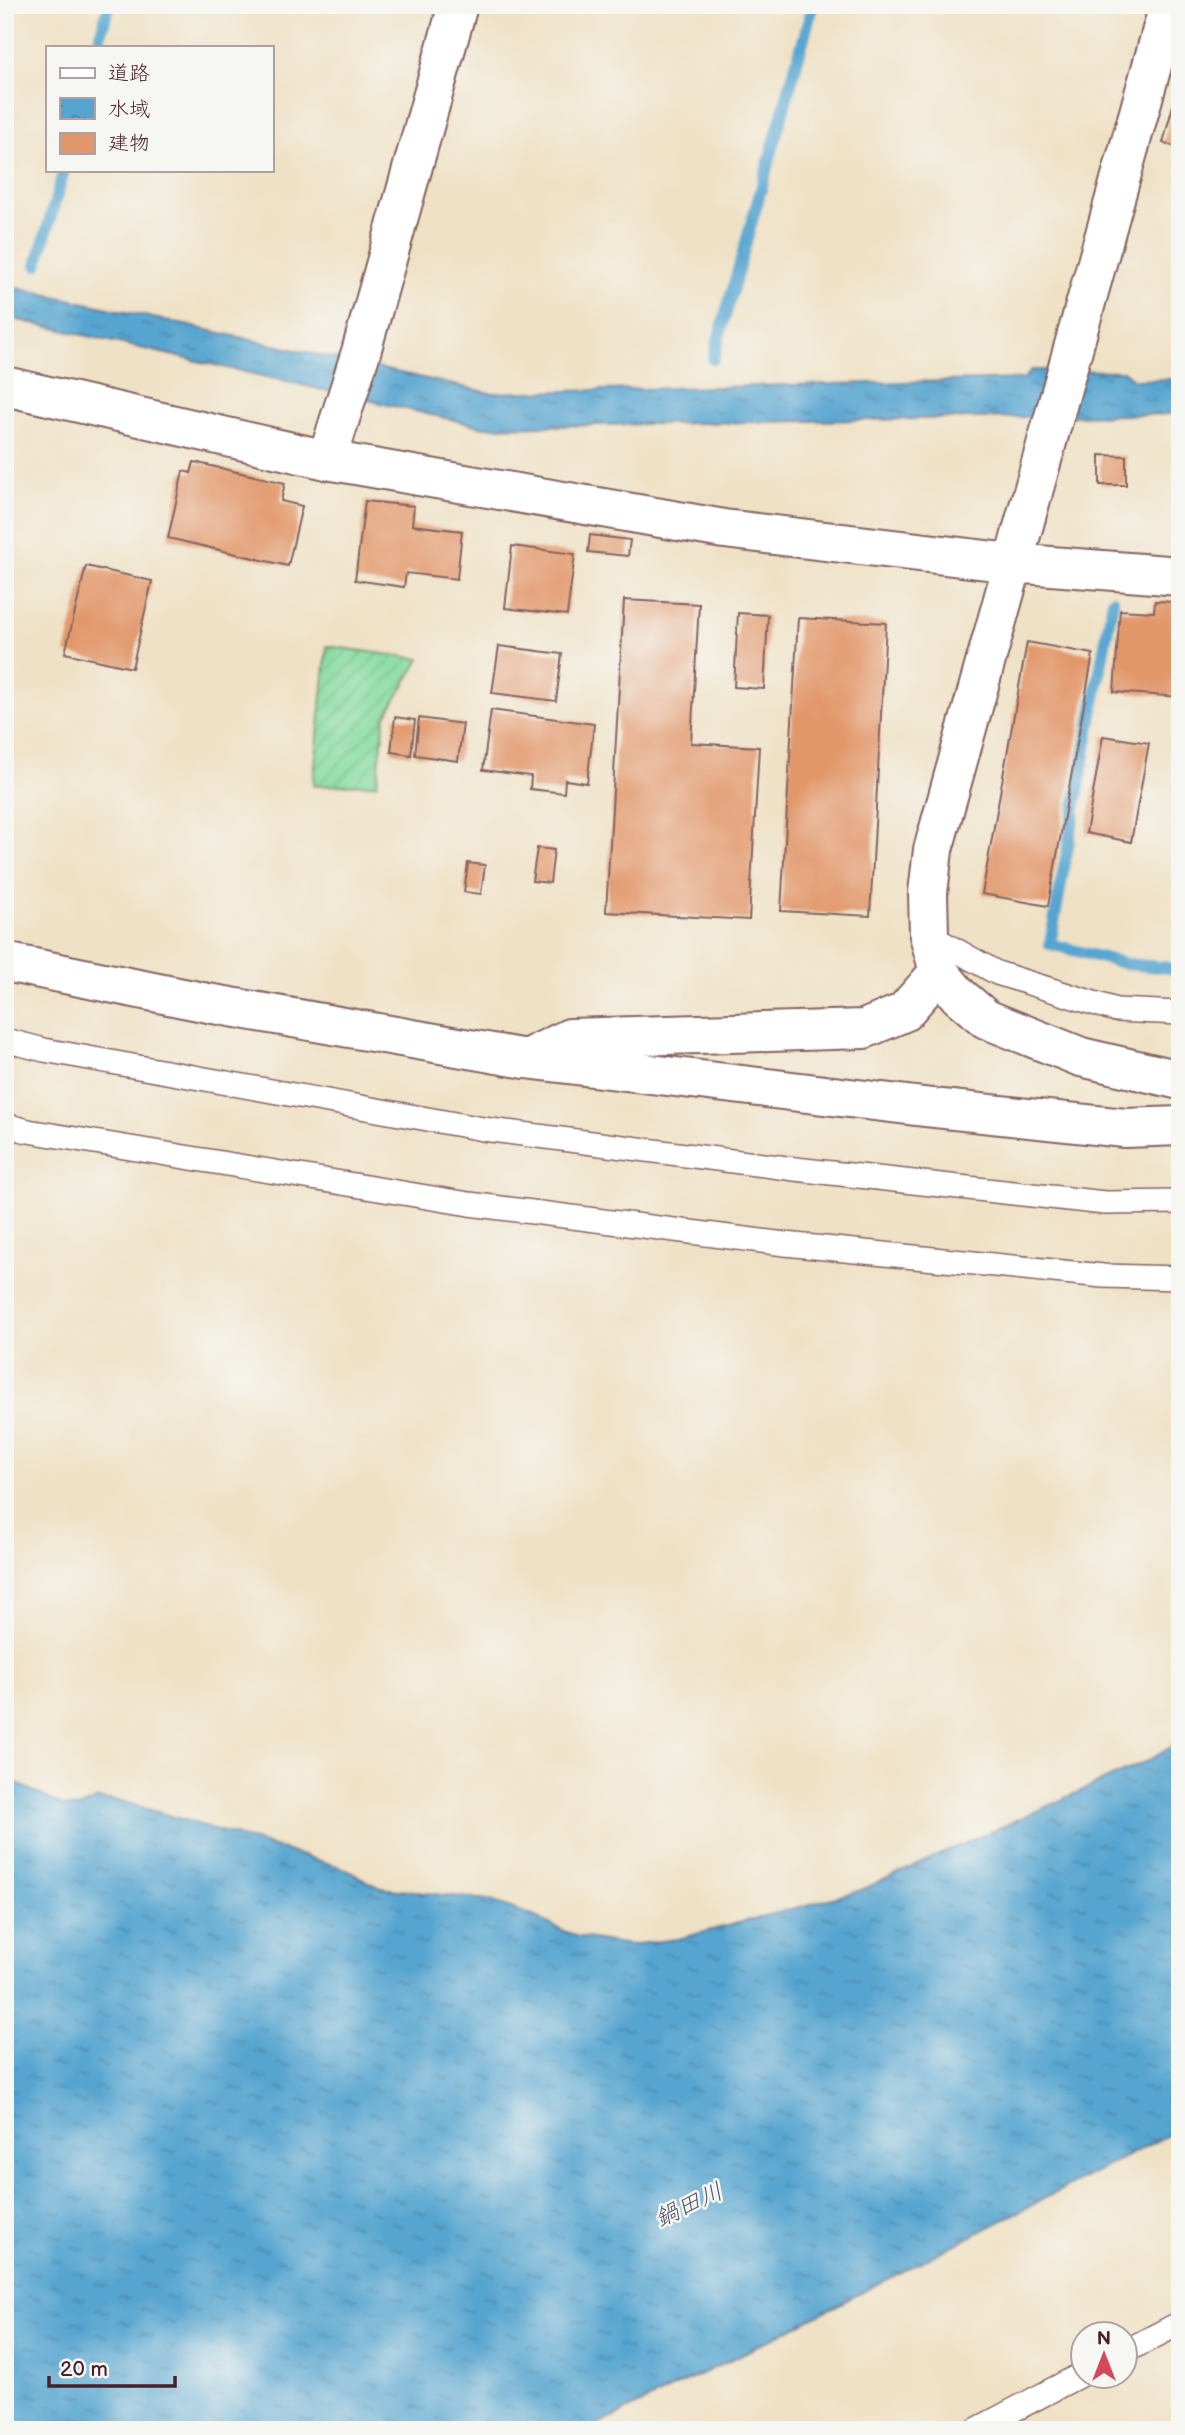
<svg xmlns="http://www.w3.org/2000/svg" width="1185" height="2435" font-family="'Balsamiq Sans','Klee One',sans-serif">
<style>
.garden{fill:url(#garden-furrows);stroke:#687e65;stroke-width:2}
.water{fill:url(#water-ripples);stroke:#50627e;stroke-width:2}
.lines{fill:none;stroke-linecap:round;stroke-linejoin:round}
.stream{stroke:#56a5d0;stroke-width:12}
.building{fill:#e2976b}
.service-casing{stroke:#846361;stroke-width:26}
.minor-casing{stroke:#846361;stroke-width:42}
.tertiary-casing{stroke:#846361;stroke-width:42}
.service{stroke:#fff;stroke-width:23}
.minor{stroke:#fff;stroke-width:38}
.tertiary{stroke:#fff;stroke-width:38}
.labels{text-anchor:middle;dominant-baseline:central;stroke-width:5;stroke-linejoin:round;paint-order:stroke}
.water-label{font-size:24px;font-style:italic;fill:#4f556d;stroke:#f6f6f2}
</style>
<defs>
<pattern id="garden-furrows" width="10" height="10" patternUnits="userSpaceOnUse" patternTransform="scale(1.75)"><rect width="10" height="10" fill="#86dc9f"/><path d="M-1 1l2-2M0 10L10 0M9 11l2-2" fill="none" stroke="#75bc89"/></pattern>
<pattern id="water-ripples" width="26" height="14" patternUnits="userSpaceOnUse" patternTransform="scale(1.75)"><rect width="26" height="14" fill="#56a5d0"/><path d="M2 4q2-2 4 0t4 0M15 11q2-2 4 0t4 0" fill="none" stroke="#4986a9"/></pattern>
</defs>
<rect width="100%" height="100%" fill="#f6f6f2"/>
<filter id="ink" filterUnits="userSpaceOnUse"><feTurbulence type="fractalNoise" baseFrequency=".0143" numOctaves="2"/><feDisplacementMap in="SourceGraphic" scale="14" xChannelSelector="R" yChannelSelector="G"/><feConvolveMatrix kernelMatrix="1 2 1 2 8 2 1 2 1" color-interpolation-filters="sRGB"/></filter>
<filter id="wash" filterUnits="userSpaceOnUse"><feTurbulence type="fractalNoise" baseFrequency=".00686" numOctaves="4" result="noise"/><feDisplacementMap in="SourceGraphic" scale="28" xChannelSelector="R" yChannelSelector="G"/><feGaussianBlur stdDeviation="1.57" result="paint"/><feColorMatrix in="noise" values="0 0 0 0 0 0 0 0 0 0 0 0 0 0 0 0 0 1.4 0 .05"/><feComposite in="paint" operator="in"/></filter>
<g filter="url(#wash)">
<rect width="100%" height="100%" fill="#efe1c5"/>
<path class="garden" d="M 327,646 L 420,659 L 385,717 L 377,784 L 313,786 Z"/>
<path class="water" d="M 5,285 L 490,393 L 1024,379 L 1031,370 L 1123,371 L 1134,380 L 1180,379 L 1180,414 L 484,427 L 5,317 Z
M 1180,1742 L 1180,2129 L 740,2355 L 588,2430 L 5,2430 L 5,1777 L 63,1806 L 78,1808 L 98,1799 L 121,1801 L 340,1867 L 381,1888 L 488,1900 L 533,1916 L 574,1936 L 629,1945 L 678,1939 L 859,1891 L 1145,1762 Z"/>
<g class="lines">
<path class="stream" d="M 97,47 L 109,5
M 37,265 L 64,170
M 713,359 L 813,5
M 1113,600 L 1050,944 L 1126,964 L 1180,969"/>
</g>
<g id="blocks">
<path class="building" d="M 1177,90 L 1180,91 L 1180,148 L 1163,143 Z
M 1100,455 L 1126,456 L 1126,485 L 1100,485 Z
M 194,462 L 285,483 L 281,501 L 302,506 L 288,566 L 168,538 L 183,471 L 191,473 Z
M 365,501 L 414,506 L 412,525 L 462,531 L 457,579 L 406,573 L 404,587 L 355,580 Z
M 590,535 L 630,540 L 628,556 L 588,552 Z
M 512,546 L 575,554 L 567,615 L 505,608 Z
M 86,566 L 152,581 L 132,668 L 65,653 Z
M 624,600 L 699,604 L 691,743 L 759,747 L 749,920 L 606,912 Z
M 1155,601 L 1175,602 L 1174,614 L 1180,614 L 1180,697 L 1114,692 L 1120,610 L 1154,612 Z
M 738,613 L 768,615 L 764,689 L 734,687 Z
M 798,618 L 886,623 L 870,916 L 781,911 Z
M 1027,642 L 1093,654 L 1048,906 L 982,894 Z
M 499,646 L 562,654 L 556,701 L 492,693 Z
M 491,710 L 594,724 L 587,783 L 565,780 L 564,793 L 530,789 L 531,776 L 483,770 Z
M 395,717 L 415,720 L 411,755 L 391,752 Z
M 419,718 L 463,724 L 458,761 L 415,755 Z
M 1103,736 L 1149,743 L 1131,842 L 1086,833 Z
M 537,848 L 554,850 L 550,883 L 532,881 Z
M 468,863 L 485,865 L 481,894 L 464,892 Z"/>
</g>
</g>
<g filter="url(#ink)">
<use href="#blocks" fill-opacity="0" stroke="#846361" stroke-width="2"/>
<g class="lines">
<defs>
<path id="service" d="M 929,935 L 997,973 L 1116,1010 L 1180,1013
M 5,1040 L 44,1050 L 483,1129 L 795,1169 L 1105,1203 L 1180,1202
M 5,1125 L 28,1131 L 469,1204 L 785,1244 L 1103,1276 L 1180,1278
M 1126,2351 L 1180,2323
M 976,2430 L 1084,2373"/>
<path id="minor" d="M 327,460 L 361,352 L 458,5
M 526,1059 L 570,1038 L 864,1029 L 904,1012 L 939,972"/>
<path id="tertiary" d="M 1169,5 L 933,850 L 928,893 L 929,935 L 939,972 L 959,996 L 986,1019 L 1081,1057 L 1180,1080
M 5,386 L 327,460 L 724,529 L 1012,563 L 1180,576
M 5,962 L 208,1003 L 526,1059 L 924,1107 L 1125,1128 L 1180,1126"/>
</defs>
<use href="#service" class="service-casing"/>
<use href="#minor" class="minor-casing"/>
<use href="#tertiary" class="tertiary-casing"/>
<use href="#service" class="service"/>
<use href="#minor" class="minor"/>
<use href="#tertiary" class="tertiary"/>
</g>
</g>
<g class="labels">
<g class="water-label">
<text transform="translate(689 2205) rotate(-25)">鍋田川</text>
</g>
</g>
<rect width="1185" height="2435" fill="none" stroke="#f6f6f2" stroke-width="28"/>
<rect x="46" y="46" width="228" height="126" fill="#f6f6f2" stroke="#b1a0a2" stroke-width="2"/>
<rect x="60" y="68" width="35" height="10" fill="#ffffff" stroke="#b1a0a2" stroke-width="2"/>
<text x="108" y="80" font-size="21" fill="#4a1f2b">道路</text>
<rect x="60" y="98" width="35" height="21" fill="url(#water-ripples)" stroke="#b1a0a2" stroke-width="2"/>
<text x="108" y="116" font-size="21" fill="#4a1f2b">水域</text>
<rect x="60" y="133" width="35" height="21" fill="#e2976b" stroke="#b1a0a2" stroke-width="2"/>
<text x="108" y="150" font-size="21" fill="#4a1f2b">建物</text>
<g transform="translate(1104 2355)"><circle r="33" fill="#f6f6f2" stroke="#b1a0a2" stroke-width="2"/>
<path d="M0-5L12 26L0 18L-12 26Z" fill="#d1495b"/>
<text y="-10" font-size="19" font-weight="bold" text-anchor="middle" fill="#4a1f2b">N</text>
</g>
<path d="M49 2376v10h126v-10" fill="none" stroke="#4a1f2b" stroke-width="3.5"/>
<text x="60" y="2376" font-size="21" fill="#4a1f2b" stroke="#f6f6f2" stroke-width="5" paint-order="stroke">20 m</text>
</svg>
